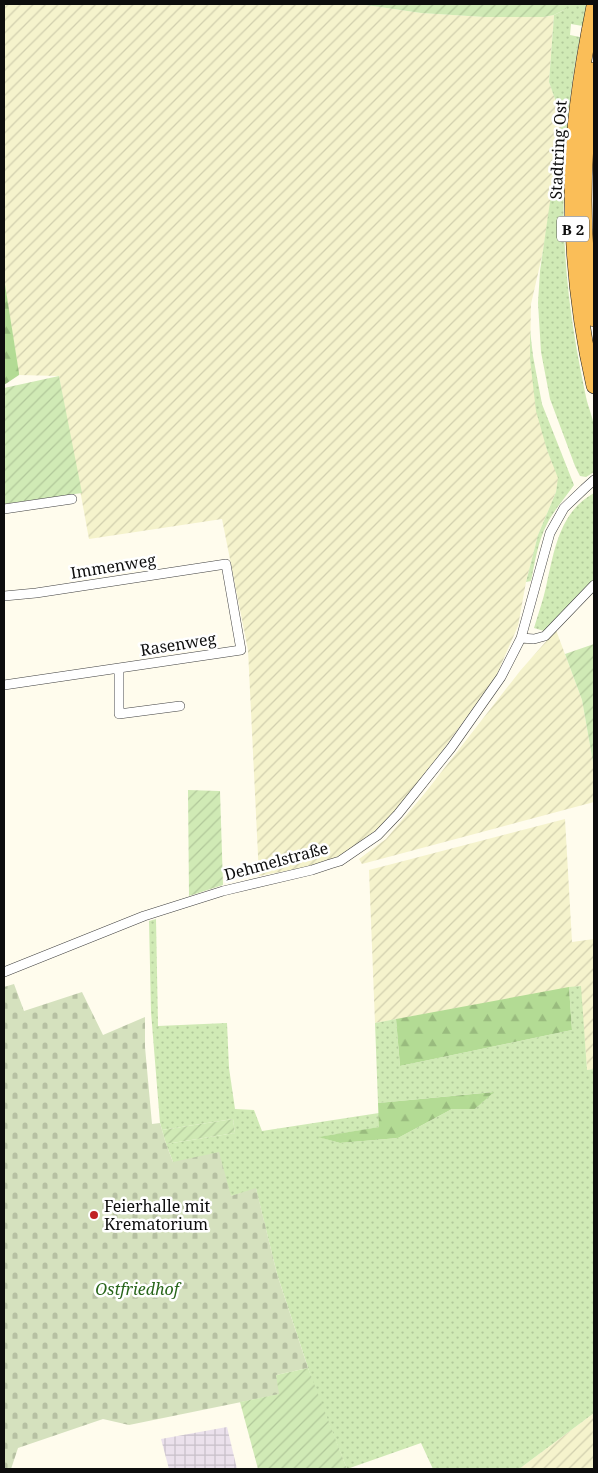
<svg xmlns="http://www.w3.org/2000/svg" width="598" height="1473" font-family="'Noto Serif',serif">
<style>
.industrial{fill:url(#industrial-grid)}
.farmland{fill:url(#farmland-furrows)}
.grass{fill:url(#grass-dots)}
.forest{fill:url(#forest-firs)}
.cemetery{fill:url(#cemetery-stones)}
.garden{fill:url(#garden-furrows)}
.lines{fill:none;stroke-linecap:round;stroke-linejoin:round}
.minor-casing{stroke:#404040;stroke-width:10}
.trunk-casing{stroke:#1e1e1e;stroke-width:16}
.minor{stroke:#fff;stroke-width:9}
.trunk{stroke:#fabe58;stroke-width:15}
.poi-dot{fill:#c12125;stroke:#fff;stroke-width:2}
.labels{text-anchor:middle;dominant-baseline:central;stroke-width:5;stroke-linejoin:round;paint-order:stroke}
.shield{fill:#fff;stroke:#565656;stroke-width:1}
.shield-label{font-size:15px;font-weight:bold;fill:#0d0d0d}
.street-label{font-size:16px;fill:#0d0d0d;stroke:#fff}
.poi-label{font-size:16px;fill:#0d0d0d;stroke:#fff;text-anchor:start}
.park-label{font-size:16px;font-style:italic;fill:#29661b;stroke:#fff}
</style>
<defs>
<pattern id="industrial-grid" width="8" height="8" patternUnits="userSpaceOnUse" patternTransform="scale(1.25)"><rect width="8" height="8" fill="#ebe1ec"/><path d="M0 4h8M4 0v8" fill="none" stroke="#c8c0c9"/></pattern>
<pattern id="farmland-furrows" width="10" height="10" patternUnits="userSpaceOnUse" patternTransform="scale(1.25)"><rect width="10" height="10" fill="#f5f3cc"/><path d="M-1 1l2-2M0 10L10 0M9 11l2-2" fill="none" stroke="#d1cfae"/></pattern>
<pattern id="grass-dots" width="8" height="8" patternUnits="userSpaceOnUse" patternTransform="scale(1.25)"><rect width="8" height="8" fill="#d0eab5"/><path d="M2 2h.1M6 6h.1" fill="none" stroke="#b1c89a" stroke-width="1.8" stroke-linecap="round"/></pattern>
<pattern id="forest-firs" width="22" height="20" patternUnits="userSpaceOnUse" patternTransform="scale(1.25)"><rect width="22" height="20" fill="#b3db94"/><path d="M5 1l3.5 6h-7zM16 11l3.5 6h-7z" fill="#99bb7e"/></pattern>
<pattern id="cemetery-stones" width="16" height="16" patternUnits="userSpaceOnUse" patternTransform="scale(1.25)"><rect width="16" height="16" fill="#d5e1be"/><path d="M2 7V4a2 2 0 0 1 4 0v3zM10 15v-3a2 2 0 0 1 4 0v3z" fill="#b6c0a2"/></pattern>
<pattern id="garden-furrows" width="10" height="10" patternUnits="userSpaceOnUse" patternTransform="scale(1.25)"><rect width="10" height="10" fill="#d0eab5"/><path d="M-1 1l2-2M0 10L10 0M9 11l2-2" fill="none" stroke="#b1c89a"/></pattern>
</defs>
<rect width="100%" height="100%" fill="#fffced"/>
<path class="industrial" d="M 227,1427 L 237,1469 L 169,1469 L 161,1439 Z"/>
<path class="farmland" d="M 4,4 L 359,4 L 421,13 L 484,17 L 544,17 L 554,15 L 549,82 L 562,119 L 560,148 L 542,256 L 531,304 L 530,359 L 547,450 L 559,478 L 556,492 L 538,535 L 526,582 L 518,626 L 496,676 L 442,751 L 391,817 L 371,834 L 339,856 L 322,864 L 259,876 L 248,650 L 222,519 L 89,539 L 59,376 L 19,375 L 4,280 Z
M 556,630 L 582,700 L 594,768 L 594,802 L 362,864 L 359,859 L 386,839 L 425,793 L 520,671 Z
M 565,819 L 572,942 L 594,939 L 594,1069 L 587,1070 L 580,986 L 375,1023 L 369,870 Z
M 594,1413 L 594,1469 L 519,1469 Z"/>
<path class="grass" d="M 566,4 L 594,4 L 594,28 L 571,24 L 570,35 L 580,37 C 563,122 559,210 569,297 C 573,331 579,364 586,397 C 588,407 593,417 594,427 C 596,441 594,457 594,472 L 586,477 L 580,476 L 575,466 L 550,399 L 541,352 L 538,303 L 540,271 L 562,119 L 549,82 L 554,15 L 566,9 Z
M 530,330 L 533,356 L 542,404 L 574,485 C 565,498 554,510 547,524 C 538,541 535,562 531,581 L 526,582 L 538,535 L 556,492 L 558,478 L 547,450 L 536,411 L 530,359 Z
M 594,493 L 594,581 L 544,631 L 534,628 C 538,614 543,601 546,587 C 554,552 559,512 594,493 Z
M 156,919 L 158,1026 L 227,1023 L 229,1068 L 235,1109 L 254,1110 L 262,1131 L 379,1113 L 380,1127 L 319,1137 L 340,1143 L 398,1138 L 452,1109 L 475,1109 L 493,1092 L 378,1103 L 375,1023 L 396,1019 L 400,1066 L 572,1030 L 569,987 L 581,986 L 587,1070 L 594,1069 L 594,1413 L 519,1469 L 433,1469 L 421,1443 L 347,1469 L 314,1386 L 277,1274 L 256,1189 L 231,1196 L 173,1162 L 166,1144 L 235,1133 L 233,1119 L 162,1130 L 160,1123 L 151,1012 L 149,921 Z"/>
<path class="forest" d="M 4,278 L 19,373 L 19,375 L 4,385 Z
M 569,987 L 572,1030 L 400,1066 L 396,1019 Z
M 494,1092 L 475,1109 L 452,1109 L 398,1138 L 340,1143 L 318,1137 L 379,1127 L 378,1103 Z"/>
<path class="cemetery" d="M 14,984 L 24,1011 L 82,992 L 103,1035 L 145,1017 L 145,1047 L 152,1124 L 160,1123 L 166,1144 L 173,1162 L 219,1152 L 231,1196 L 256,1188 L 277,1274 L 308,1368 L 276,1375 L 281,1394 L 129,1425 L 103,1419 L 18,1448 L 11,1469 L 4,1469 L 4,987 Z"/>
<path class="garden" d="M 359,4 L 566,4 L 566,9 L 554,15 L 544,17 L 484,17 L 421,13 Z
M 59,376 L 82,493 L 4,504 L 4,388 Z
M 594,644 L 594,768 L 582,700 L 565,654 Z
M 188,790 L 220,791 L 223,885 L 189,896 Z
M 233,1119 L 235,1133 L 166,1144 L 162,1130 Z
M 308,1368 L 347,1469 L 258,1469 L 240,1402 L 279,1394 L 276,1375 Z"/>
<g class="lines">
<defs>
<path id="minor" d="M 4,509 L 72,499
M 4,596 L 36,593 L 226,564 L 241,650 L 4,685
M 521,638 L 534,639 L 545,636 L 594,585
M 119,668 L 119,714 L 180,706
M 4,972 L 144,916 L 223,891 L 312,870 L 330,864 L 340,861 L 378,835 L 398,814 L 451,748 L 501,677 L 521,638 L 550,533 L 564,508 L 584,489 L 594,480"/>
<path id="trunk" d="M 594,6 C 582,65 572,126 572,186 C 572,253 579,321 594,386
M 594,70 C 582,152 580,238 594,319"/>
</defs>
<use href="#minor" class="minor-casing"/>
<use href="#trunk" class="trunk-casing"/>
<use href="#minor" class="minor"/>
<use href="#trunk" class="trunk"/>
</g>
<circle class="poi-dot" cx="94" cy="1215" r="5"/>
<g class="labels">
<rect class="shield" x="557" y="216.5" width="32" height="25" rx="4"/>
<g class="shield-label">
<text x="573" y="229">B 2</text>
</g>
<g class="street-label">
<text transform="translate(558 150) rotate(-87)">Stadtring Ost</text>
<text transform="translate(113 566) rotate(-9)">Immenweg</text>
<text transform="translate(178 644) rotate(-9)">Rasenweg</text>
<text transform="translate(276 861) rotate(-15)">Dehmelstraße</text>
</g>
<g class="poi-label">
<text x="104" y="1206">Feierhalle mit<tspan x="104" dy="18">Krematorium</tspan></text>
</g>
<g class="park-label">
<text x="137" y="1289">Ostfriedhof</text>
</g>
</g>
<rect width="598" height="1473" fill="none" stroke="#0d0d0d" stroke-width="10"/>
</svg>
